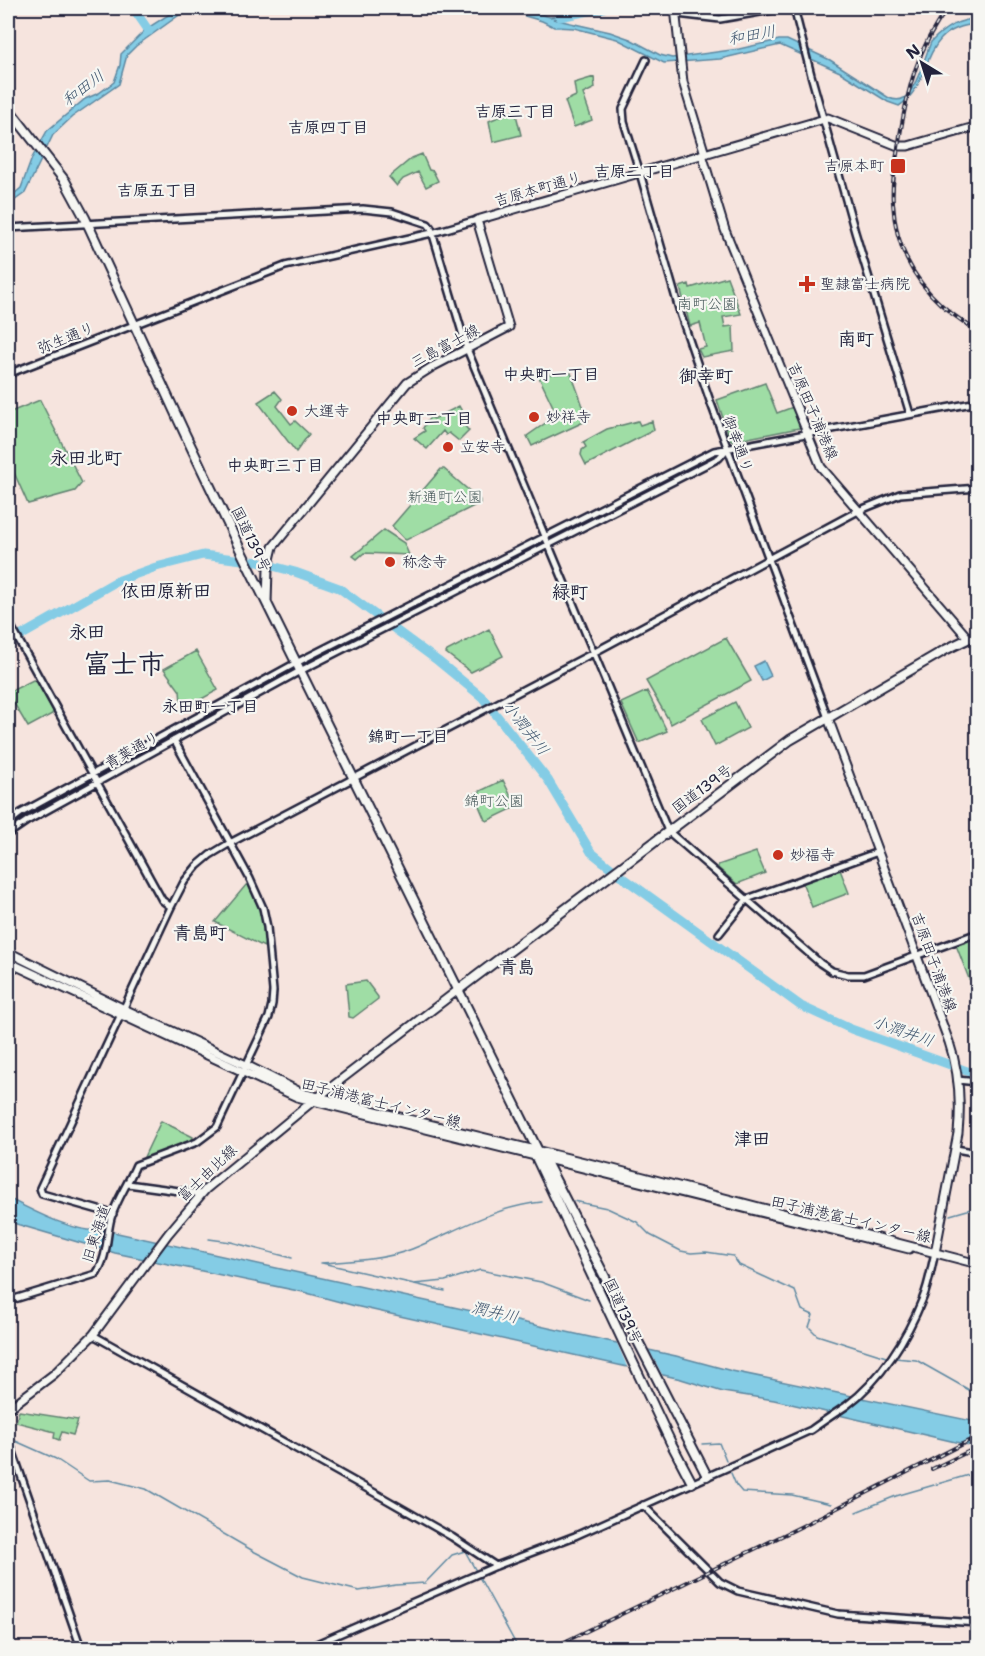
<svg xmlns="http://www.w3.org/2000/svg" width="985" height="1656" font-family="'Shantell Sans','Klee One',sans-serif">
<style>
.green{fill:#9fdda5;stroke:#608070;stroke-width:1.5}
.water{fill:#84cce5;stroke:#5d88a1;stroke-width:1.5}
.pier{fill:#f6e4de}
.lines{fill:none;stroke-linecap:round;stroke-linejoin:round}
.stream{stroke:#5d88a1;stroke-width:1.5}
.river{stroke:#84cce5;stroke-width:9}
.minor-casing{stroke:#22223b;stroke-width:10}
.major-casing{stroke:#22223b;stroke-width:11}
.highway-casing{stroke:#22223b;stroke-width:12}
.minor{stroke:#f6f6f2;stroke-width:5}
.major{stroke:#f6f6f2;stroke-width:7}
.highway{stroke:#f6f6f2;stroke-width:8}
.rail-casing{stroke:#22223b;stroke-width:4}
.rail{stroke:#f6f6f2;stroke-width:1.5;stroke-dasharray:4.5;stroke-linecap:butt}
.poi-dot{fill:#c8321e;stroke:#f6f6f2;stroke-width:2}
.labels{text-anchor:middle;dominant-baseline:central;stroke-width:4.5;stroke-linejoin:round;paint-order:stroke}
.poi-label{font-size:15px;fill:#22223b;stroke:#f6f6f2;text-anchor:start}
.street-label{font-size:15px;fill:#22223b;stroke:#f6f6f2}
.park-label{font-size:15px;fill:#485a5b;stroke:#f6f6f2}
.water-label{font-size:16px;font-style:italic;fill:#3f556e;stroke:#f6f6f2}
.neighbourhood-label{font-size:16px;font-weight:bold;fill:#22223b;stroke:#f6f6f2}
.quarter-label{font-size:18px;font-weight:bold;fill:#22223b;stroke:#f6f6f2}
.town-label{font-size:27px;font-weight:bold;fill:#22223b;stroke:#f6f6f2}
</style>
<rect width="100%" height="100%" fill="#f6e4de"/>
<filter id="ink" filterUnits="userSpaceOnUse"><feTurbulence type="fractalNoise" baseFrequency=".0167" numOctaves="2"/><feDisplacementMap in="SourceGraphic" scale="12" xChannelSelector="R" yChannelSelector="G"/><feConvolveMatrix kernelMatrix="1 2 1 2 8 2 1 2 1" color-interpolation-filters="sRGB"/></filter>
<g filter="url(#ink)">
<path class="green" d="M 594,77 L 595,88 L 583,94 L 592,120 L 574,127 L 565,101 L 576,96 L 574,83 Z
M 515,110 L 521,135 L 493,142 L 489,121 Z
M 422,154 L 429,170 L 433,171 L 438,181 L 426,187 L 418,172 L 403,179 L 397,186 L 389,177 L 412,158 Z
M 727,277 L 741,314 L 723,317 L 725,327 L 733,326 L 734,351 L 702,357 L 698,349 L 706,347 L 700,323 L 690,326 L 680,287 L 689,284 L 690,288 Z
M 571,373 L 588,420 L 532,446 L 527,436 L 557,415 L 538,375 Z
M 765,383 L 777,413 L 793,407 L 801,426 L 799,428 L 733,441 L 730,439 L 717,400 Z
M 275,391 L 282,399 L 277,406 L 291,424 L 295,421 L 309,434 L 296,452 L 258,402 Z
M 40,400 L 82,483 L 75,491 L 28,504 L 8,459 L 8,413 Z
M 459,406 L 463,413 L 458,418 L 469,431 L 459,441 L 449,433 L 446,435 L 443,431 L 427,449 L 414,438 L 425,431 L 423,428 L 430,417 L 434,419 Z
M 638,421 L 640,425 L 652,421 L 654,430 L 586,465 L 581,455 L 582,450 L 586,447 L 583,442 L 607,429 Z
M 441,469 L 444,469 L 480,500 L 480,503 L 406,540 L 404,539 L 392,526 Z
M 384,530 L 404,543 L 409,555 L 364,553 L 357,559 L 353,556 Z
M 489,629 L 503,656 L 471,672 L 446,653 L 447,651 Z
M 726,638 L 751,681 L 671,724 L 646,681 Z
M 196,651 L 218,690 L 185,708 L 181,702 L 180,691 L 164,669 Z
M 33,680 L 36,681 L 53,711 L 52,714 L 28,727 L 9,695 L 9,692 Z
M 647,691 L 667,731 L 639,743 L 621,703 Z
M 735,702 L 748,728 L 715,746 L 702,719 Z
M 503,780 L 516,807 L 487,821 L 485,820 L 474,794 Z
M 756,852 L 765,873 L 737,884 L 718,868 L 718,865 Z
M 839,867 L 849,893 L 812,907 L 802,882 Z
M 248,884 C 256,902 270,927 264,947 L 215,922 L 246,885 Z
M 977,937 L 977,975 L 969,979 L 956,945 Z
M 366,981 L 378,997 L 378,999 L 353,1018 L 349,1017 L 346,984 Z
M 161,1121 L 193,1137 L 192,1141 L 147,1159 L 144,1157 Z
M 19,1411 L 78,1420 L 73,1435 L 62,1432 L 59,1440 L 54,1438 L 55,1432 L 16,1422 Z"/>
<path class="water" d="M 179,8 L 189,8 L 136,46 L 127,55 L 119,84 L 72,117 L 53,135 L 25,193 L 8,205 L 8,199 L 21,188 L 32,158 L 47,131 L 85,99 L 99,93 L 114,82 L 120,65 L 121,54 L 146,29 Z
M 519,8 L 550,17 L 570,14 L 570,15 L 553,19 L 610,32 L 630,39 L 660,55 L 672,58 L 739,49 L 779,40 L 787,40 L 830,60 L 889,98 C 894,100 899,101 904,98 C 915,92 926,54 931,42 C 944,28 958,19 977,19 L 978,24 C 917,28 936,82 899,106 L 888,102 L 840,72 L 780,45 L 720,59 L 664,63 L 617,39 L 574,28 L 554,27 L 542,21 L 525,16 Z
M 764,661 L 771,676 L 762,681 L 754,666 Z
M 8,1198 C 31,1210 78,1235 104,1230 L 676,1356 L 732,1371 L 977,1422 L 977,1447 L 774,1400 L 723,1392 L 681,1379 L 355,1306 L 303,1292 L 115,1253 L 13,1223 L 8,1220 Z"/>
<path class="pier" d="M 616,1341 L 648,1348 L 664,1378 L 629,1371 Z"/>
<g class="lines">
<path class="stream" d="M 573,1201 L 607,1208 L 637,1222 L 650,1235 L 681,1251 L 691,1253 L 706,1252 L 733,1256 L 739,1265 L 795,1291 L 802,1310 L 813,1315 L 809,1327 L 817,1335 L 886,1357
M 950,1215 L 978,1207
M 209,1239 L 231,1242 L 292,1258
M 321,1263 C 352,1261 384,1260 412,1249 C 457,1231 493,1207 542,1202
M 322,1263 L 445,1291
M 414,1284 L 445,1281 L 480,1270 L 541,1282 L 589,1300
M 895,1358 L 916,1360 L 978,1395
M 11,1439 L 56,1459 L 89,1481 L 110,1480 L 146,1489 L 255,1552 L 303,1577 L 359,1591 L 396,1585 L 425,1583 L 452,1555 L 465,1551 L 476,1571
M 702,1444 L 719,1443 L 726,1460
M 731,1473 L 736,1485 L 742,1492 L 792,1495 L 831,1504
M 856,1512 L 896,1496 L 972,1474 L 978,1475
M 478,1575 L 518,1648
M 495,1648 L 503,1646 L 518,1648"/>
<path class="river" d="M 133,8 L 149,31
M 560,17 L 603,8
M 8,643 L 117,581 L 156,567 L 203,555 L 258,562 L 295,572 L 339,588 L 438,661 L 482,697 L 548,780 L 591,852 L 621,876 L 801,1006 L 851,1029 L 967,1071 L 978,1072"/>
<defs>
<path id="minor" d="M 794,8 L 811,75 L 855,232 L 910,414
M 677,14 L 720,19 L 784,8
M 646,60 L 623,109 L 624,122 L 640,173 L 681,316 L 710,401 L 828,718
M 8,228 L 363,209 L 392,212 L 428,224 L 431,228 L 467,349 L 668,831 L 820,963 L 832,971 L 848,975 L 864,975 L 978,933
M 8,374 L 285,266 L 432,233 L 477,220
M 8,621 L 162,900 L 171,907
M 8,823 L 21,813 L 296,663 L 714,451 L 978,402
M 8,834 L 27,821 L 300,671 L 719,458 L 727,449
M 719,934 L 747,899 L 878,852
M 957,1080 L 978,1082
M 956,1149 L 978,1153
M 128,1184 L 201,1194
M 113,1214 L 42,1194 L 40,1188 L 171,907 L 184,882 L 197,866 L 210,855 L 230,843 L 593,653 L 858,511 L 900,494 L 978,488
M 8,1301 L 96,1274 C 108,1257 106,1237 111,1218 C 116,1201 129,1182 136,1165 L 197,1142 L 217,1127 L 269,1017 L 272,1004 L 273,991 L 267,927 L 263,908 L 250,879 L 174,740
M 93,1335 L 382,1497 L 452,1537 L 496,1566
M 8,1438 L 81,1648
M 643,1505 L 720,1582 L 738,1591 L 838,1614 L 978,1623
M 307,1648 L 496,1566 L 575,1536 L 811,1430 C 822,1422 834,1414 846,1406 C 881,1380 907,1338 923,1298 C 929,1284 931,1268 935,1253"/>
<path id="major" d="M 675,8 L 683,82 L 705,154
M 702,154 L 725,230 L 821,467 L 968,638
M 267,603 L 268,568 L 273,547 L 407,383 L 432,367 L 509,327 L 477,220 L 828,118 L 898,146 L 908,146 L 978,126
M 828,718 L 949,1042 C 959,1071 961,1103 958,1133 L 935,1253
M 8,952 L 124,1009 L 246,1065 L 302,1093 L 613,1169 L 978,1264
M 8,962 L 297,1097 L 909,1249
M 8,1409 L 54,1374 L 93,1335 L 168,1234 L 206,1189 L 313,1101 L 458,990"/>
<path id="highway" d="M 8,108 L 65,181 L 85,218 L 185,434 L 239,547 L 538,1151 L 544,1158 L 707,1476
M 458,990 L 790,740 L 945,650 L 978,634
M 538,1151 L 535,1155 L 671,1443 L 692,1483"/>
</defs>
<use href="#minor" class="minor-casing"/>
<use href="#major" class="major-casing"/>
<use href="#highway" class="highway-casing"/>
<use href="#minor" class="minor"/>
<use href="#major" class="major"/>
<use href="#highway" class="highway"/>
<defs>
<path id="rail" d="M 948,8 C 918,47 908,87 900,135 C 897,157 891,181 893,203 C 896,262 929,303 978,331
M 932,1469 L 978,1447
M 552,1648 L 802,1526 L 978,1436"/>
</defs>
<use href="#rail" class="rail-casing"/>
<use href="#rail" class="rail"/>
</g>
</g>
<g class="poi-dot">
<rect x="890" y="158" width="16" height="16" rx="3"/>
<path d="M804 275h6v6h6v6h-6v6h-6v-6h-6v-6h6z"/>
<circle cx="292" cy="411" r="6"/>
<circle cx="534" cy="417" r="6"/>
<circle cx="448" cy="447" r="6"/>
<circle cx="390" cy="562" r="6"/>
<circle cx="778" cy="855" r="6"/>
</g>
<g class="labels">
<g class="poi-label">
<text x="884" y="166" text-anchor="end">吉原本町</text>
<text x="820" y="284">聖隷富士病院</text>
<text x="304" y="411">大運寺</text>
<text x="546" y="417">妙祥寺</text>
<text x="460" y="447">立安寺</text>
<text x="402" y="562">称念寺</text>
<text x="790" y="855">妙福寺</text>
</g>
<g class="street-label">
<text transform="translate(538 189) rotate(-16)">吉原本町通り</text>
<text transform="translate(66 338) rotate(-22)">弥生通り</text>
<text transform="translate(445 346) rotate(-28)">三島富士線</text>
<text transform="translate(813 411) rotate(67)">吉原田子浦港線</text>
<text transform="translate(738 444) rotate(70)">御幸通り</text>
<text transform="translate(251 539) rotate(64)">国道139号</text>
<text transform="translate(132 750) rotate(-29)">青葉通り</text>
<text transform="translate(702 789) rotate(-37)">国道139号</text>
<text transform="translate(934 962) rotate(70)">吉原田子浦港線</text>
<text transform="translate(381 1103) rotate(14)">田子浦港富士インター線</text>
<text transform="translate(207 1173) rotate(-43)">富士由比線</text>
<text transform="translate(851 1219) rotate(13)">田子浦港富士インター線</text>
<text transform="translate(96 1234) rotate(-72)">旧東海道</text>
<text transform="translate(623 1311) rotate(65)">国道139号</text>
</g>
<g class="park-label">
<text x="707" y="304">南町公園</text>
<text x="445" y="497">新通町公園</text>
<text x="494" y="801">錦町公園</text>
</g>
<g class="water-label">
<text transform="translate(752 35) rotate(-10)">和田川</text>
<text transform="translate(83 88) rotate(-37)">和田川</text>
<text transform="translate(526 728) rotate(52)">小潤井川</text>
<text transform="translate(903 1031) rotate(19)">小潤井川</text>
<text transform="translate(495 1312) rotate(13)">潤井川</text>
</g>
<g class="neighbourhood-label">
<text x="515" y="111">吉原三丁目</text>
<text x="328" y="127">吉原四丁目</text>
<text x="634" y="171">吉原二丁目</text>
<text x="157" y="190">吉原五丁目</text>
<text x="551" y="374">中央町一丁目</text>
<text x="424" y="418">中央町二丁目</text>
<text x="275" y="465">中央町三丁目</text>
<text x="210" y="706">永田町一丁目</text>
<text x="408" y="736">錦町一丁目</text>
</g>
<g class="quarter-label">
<text x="856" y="339">南町</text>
<text x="706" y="376">御幸町</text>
<text x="86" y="458">永田北町</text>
<text x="166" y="591">依田原新田</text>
<text x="570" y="592">緑町</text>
<text x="87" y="632">永田</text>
<text x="200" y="933">青島町</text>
<text x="517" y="967">青島</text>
<text x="752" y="1139">津田</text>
</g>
<g class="town-label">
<text x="124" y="663">富士市</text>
</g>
</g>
<rect width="985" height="1656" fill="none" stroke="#f6f6f2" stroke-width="30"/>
<rect x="15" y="15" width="955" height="1626" fill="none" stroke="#22223b" stroke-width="2" filter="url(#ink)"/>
<g transform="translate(922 63) rotate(322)" stroke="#f6f6f2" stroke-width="4.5" paint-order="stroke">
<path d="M0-4.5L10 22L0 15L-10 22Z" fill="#22223b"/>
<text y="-9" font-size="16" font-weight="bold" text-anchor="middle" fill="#22223b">N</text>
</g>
</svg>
